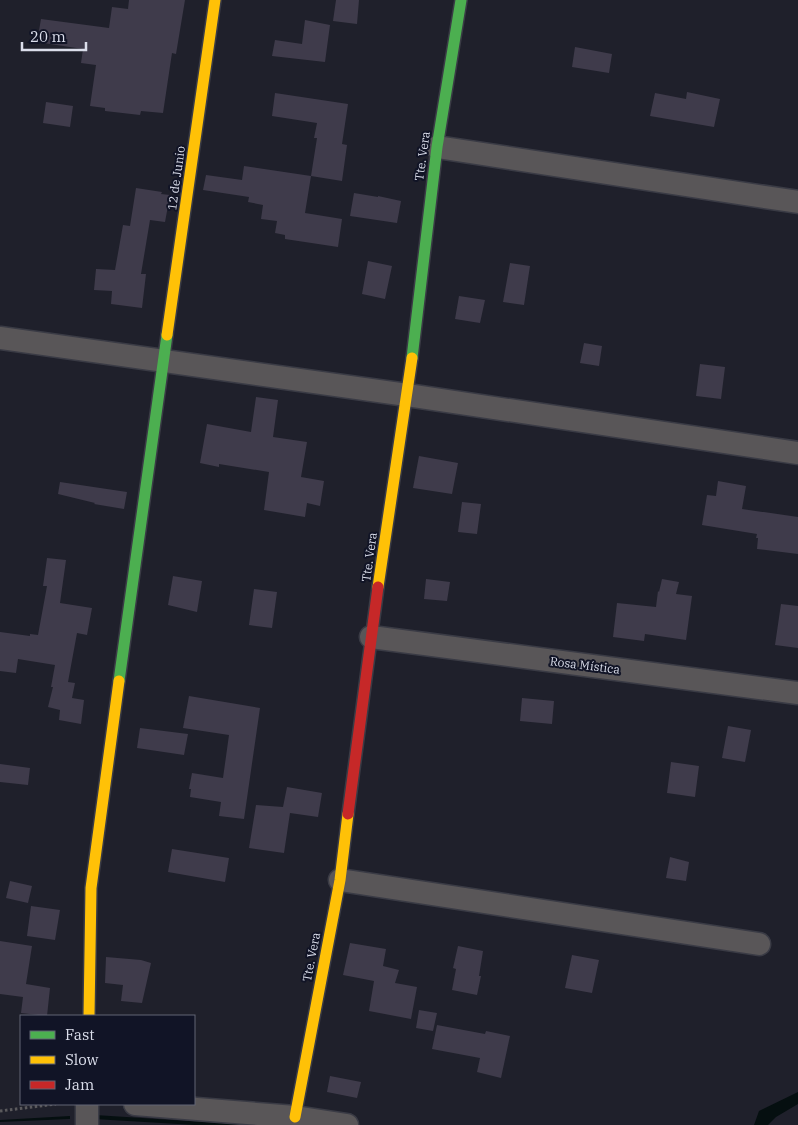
<svg xmlns="http://www.w3.org/2000/svg" width="798" height="1125" font-family="'IBM Plex Serif',serif">
<style>
.water{fill:#050f10}
.building{fill:#3f3b4b}
.lines{fill:none;stroke-linecap:round;stroke-linejoin:round}
.street-casing{stroke:#3a3b45;stroke-width:25}
.fast-casing{stroke:#3a3b45;stroke-width:14}
.slow-casing{stroke:#3a3b45;stroke-width:14}
.jam-casing{stroke:#3a3b45;stroke-width:14}
.path{stroke:#5b5a5d;stroke-width:3;stroke-dasharray:2.5 2.5;stroke-linecap:butt}
.street{stroke:#595658;stroke-width:22}
.fast{stroke:#4caf50;stroke-width:11}
.slow{stroke:#ffc107;stroke-width:11}
.jam{stroke:#c62828;stroke-width:11}
.labels{text-anchor:middle;dominant-baseline:central;stroke-width:4;stroke-linejoin:round;paint-order:stroke}
.street-label{font-size:12px;fill:#dbdeeb;stroke:#111426}
</style>
<rect width="100%" height="100%" fill="#1f202b"/>
<path class="water" d="M 798,1092 L 798,1104 L 776,1117 L 768,1125 L 754,1125 L 759,1111 Z
M 95,1115 L 251,1125 L 195,1125 L 94,1119 Z
M 70,1116 L 70,1119 L 0,1122 L 0,1120 Z"/>
<path class="building" d="M 129,0 L 185,0 L 176,54 L 172,53 L 163,113 L 141,111 L 140,115 L 105,111 L 105,108 L 90,106 L 96,65 L 81,63 L 83,49 L 37,42 L 41,19 L 109,28 L 112,7 L 128,9 Z
M 336,0 L 359,0 L 357,24 L 333,21 Z
M 305,20 L 330,25 L 325,62 L 272,56 L 275,40 L 302,44 Z
M 575,47 L 612,54 L 609,73 L 572,67 Z
M 687,92 L 720,99 L 714,127 L 650,116 L 655,93 L 686,99 Z
M 275,93 L 348,104 L 342,144 L 347,145 L 342,181 L 311,176 L 317,138 L 314,138 L 317,123 L 272,116 Z
M 46,102 L 73,106 L 70,127 L 43,123 Z
M 244,166 L 311,176 L 305,213 L 342,219 L 338,247 L 285,239 L 285,235 L 275,233 L 277,221 L 261,219 L 263,205 L 248,202 L 249,197 L 203,190 L 206,175 L 242,180 Z
M 136,188 L 162,192 L 161,194 L 170,195 L 165,222 L 150,220 L 141,274 L 146,274 L 142,308 L 111,304 L 112,291 L 94,290 L 96,269 L 115,270 L 123,225 L 130,226 Z
M 354,193 L 378,197 L 378,196 L 401,201 L 397,223 L 350,216 Z
M 368,261 L 392,266 L 385,299 L 362,294 Z
M 510,263 L 530,266 L 524,305 L 503,302 Z
M 459,296 L 485,300 L 480,323 L 455,319 Z
M 584,343 L 602,346 L 599,366 L 580,363 Z
M 700,364 L 725,367 L 721,399 L 696,396 Z
M 256,397 L 278,400 L 273,437 L 307,442 L 301,477 L 324,481 L 320,506 L 307,503 L 305,517 L 264,510 L 269,472 L 219,464 L 219,467 L 200,463 L 207,424 L 251,432 Z
M 419,456 L 458,463 L 452,494 L 413,488 Z
M 718,481 L 746,486 L 742,509 L 798,517 L 798,554 L 757,549 L 758,538 L 756,538 L 757,534 L 702,525 L 707,495 L 716,496 Z
M 60,482 L 127,492 L 124,509 L 94,504 L 95,503 L 58,494 Z
M 462,502 L 481,504 L 477,534 L 458,532 Z
M 47,558 L 66,560 L 60,603 L 92,608 L 87,635 L 77,633 L 68,682 L 75,683 L 72,698 L 84,700 L 81,724 L 59,720 L 60,710 L 48,707 L 53,687 L 51,687 L 55,665 L 18,659 L 16,673 L 0,671 L 0,632 L 30,636 L 30,634 L 38,635 L 47,586 L 43,586 Z
M 173,576 L 202,581 L 197,612 L 168,605 Z
M 426,579 L 450,582 L 447,601 L 424,599 Z
M 662,579 L 679,582 L 676,594 L 692,596 L 686,640 L 645,634 L 644,641 L 613,637 L 617,603 L 656,607 L 658,591 L 659,592 Z
M 254,589 L 277,592 L 272,628 L 249,625 Z
M 781,604 L 798,606 L 798,648 L 775,645 Z
M 189,696 L 260,708 L 244,819 L 219,816 L 221,802 L 190,797 L 191,789 L 189,789 L 192,773 L 223,778 L 229,735 L 183,728 Z
M 522,698 L 554,701 L 552,724 L 520,721 Z
M 728,726 L 751,730 L 745,762 L 722,758 Z
M 140,728 L 188,734 L 184,755 L 137,748 Z
M 671,762 L 699,766 L 695,797 L 667,793 Z
M 0,764 L 30,768 L 28,785 L 0,782 Z
M 287,787 L 322,793 L 318,817 L 290,813 L 284,853 L 249,848 L 256,805 L 283,807 Z
M 172,849 L 229,858 L 225,882 L 168,872 Z
M 670,857 L 689,862 L 686,881 L 666,878 Z
M 10,881 L 32,886 L 28,903 L 6,898 Z
M 31,906 L 60,910 L 55,940 L 27,936 Z
M 0,941 L 32,946 L 26,984 L 50,988 L 47,1016 L 21,1013 L 23,997 L 0,994 Z
M 350,943 L 386,949 L 383,966 L 399,970 L 395,983 L 417,987 L 411,1019 L 369,1011 L 374,981 L 343,975 Z
M 458,946 L 483,951 L 479,976 L 481,976 L 477,995 L 452,990 L 456,969 L 453,968 Z
M 572,955 L 599,960 L 592,993 L 565,988 Z
M 106,957 L 141,960 L 151,963 L 142,1003 L 121,1001 L 123,985 L 105,983 Z
M 419,1010 L 437,1013 L 433,1031 L 416,1028 Z
M 437,1025 L 485,1034 L 486,1031 L 510,1036 L 501,1078 L 477,1072 L 480,1058 L 432,1049 Z
M 330,1076 L 361,1082 L 357,1098 L 327,1092 Z"/>
<g class="lines">
<defs>
<path id="street" d="M 437,147 L 798,202
M 0,338 L 407,395 L 798,453
M 371,637 L 798,693
M 340,880 L 759,944
M 87,1104 L 87,1125
M 135,1104 L 295,1117 L 347,1125"/>
<path id="fast" d="M 412,358 L 437,147 L 461,0
M 119,681 L 167,335"/>
<path id="slow" d="M 167,335 L 215,0
M 378,587 L 412,358
M 89,1016 L 91,888 L 119,681
M 295,1117 L 340,880 L 348,814"/>
<path id="jam" d="M 348,814 L 378,587"/>
</defs>
<use href="#street" class="street-casing"/>
<use href="#fast" class="fast-casing"/>
<use href="#slow" class="slow-casing"/>
<use href="#jam" class="jam-casing"/>
<path class="path" d="M 0,1111 L 56,1104"/>
<use href="#street" class="street"/>
<use href="#fast" class="fast"/>
<use href="#slow" class="slow"/>
<use href="#jam" class="jam"/>
</g>
<g class="labels">
<g class="street-label">
<text transform="translate(422 156) rotate(-82)">Tte. Vera</text>
<text transform="translate(176 178) rotate(-82)">12 de Junio</text>
<text transform="translate(369 557) rotate(-82)">Tte. Vera</text>
<text transform="translate(585 665) rotate(7)">Rosa Mística</text>
<text transform="translate(311 957) rotate(-79)">Tte. Vera</text>
</g>
</g>
<rect x="20" y="1015" width="175" height="90" fill="#111426" stroke="#626575"/>
<rect x="30" y="1031" width="25" height="8" fill="#4caf50" stroke="#626575"/>
<text x="65" y="1040" font-size="15" fill="#dbdeeb">Fast</text>
<rect x="30" y="1056" width="25" height="8" fill="#ffc107" stroke="#626575"/>
<text x="65" y="1065" font-size="15" fill="#dbdeeb">Slow</text>
<rect x="30" y="1081" width="25" height="8" fill="#c62828" stroke="#626575"/>
<text x="65" y="1090" font-size="15" fill="#dbdeeb">Jam</text>
<path d="M22 42v8h64v-8" fill="none" stroke="#dbdeeb" stroke-width="2.5"/>
<text x="30" y="42" font-size="15" fill="#dbdeeb" stroke="#111426" stroke-width="4" paint-order="stroke">20 m</text>
</svg>
